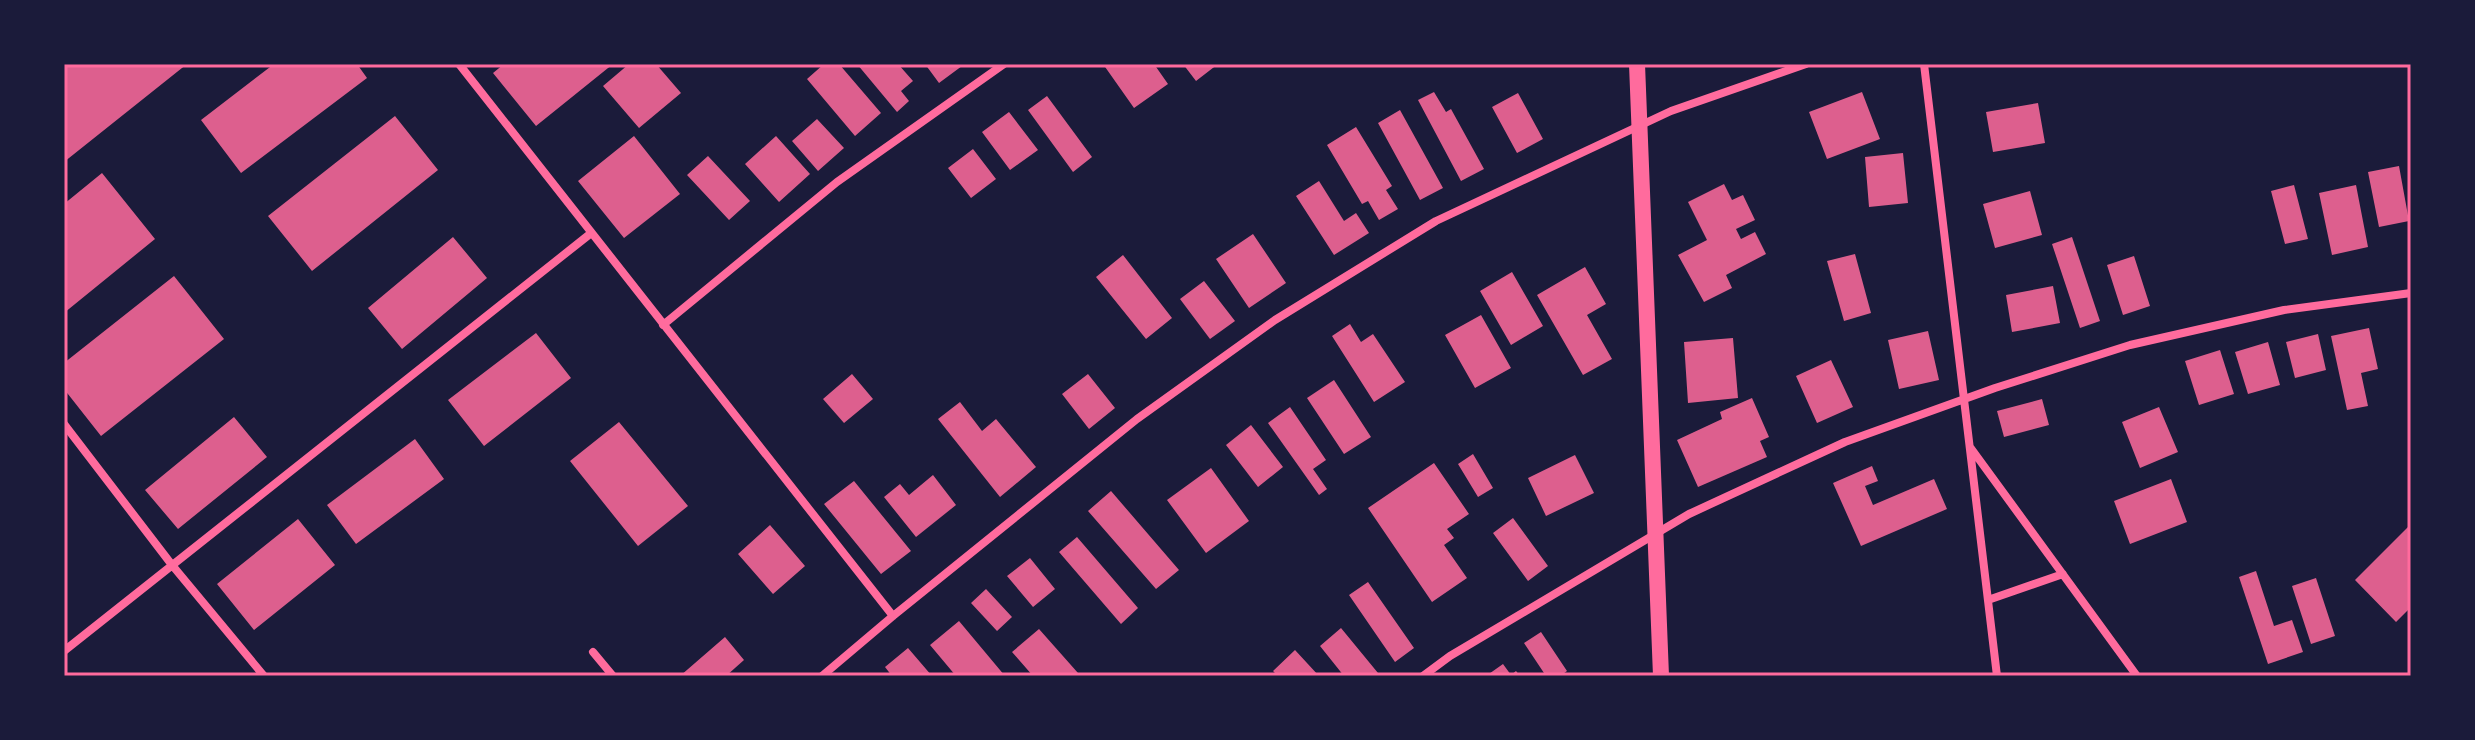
<svg xmlns="http://www.w3.org/2000/svg" width="2475" height="740" font-family="'Golos Text',sans-serif">
<style>
.building{fill:#dd5f8e}
.lines{fill:none;stroke-linecap:round;stroke-linejoin:round}
.minor{stroke:#ff6b9d;stroke-width:8}
.secondary{stroke:#ff6b9d;stroke-width:16}
.neatline{fill:none;stroke:#ff6b9d;stroke-width:3}
</style>
<rect width="100%" height="100%" fill="#1b1b3a"/>
<path class="building" d="M 64,64 L 187,64 L 64,162 L 64,89 L 66,87 L 64,84 Z
M 274,64 L 357,64 L 367,78 L 241,173 L 201,120 Z
M 504,64 L 613,64 L 536,126 L 493,73 Z
M 629,64 L 656,64 L 681,93 L 639,128 L 603,86 Z
M 824,64 L 839,64 L 881,113 L 855,136 L 807,79 Z
M 857,64 L 898,64 L 913,81 L 901,91 L 909,101 L 897,112 Z
M 925,64 L 960,64 L 962,66 L 939,83 Z
M 1103,64 L 1154,64 L 1168,84 L 1134,108 Z
M 1183,64 L 1218,64 L 1196,81 Z
M 1434,92 L 1446,112 L 1451,109 L 1484,169 L 1461,181 L 1418,100 Z
M 1862,92 L 1880,139 L 1827,159 L 1809,112 Z
M 1518,93 L 1543,139 L 1517,153 L 1492,107 Z
M 1047,96 L 1092,157 L 1073,172 L 1028,110 Z
M 2038,103 L 2045,143 L 1993,152 L 1986,112 Z
M 1400,110 L 1443,188 L 1420,200 L 1378,123 Z
M 1009,112 L 1038,150 L 1010,170 L 982,132 Z
M 395,116 L 438,170 L 312,271 L 268,216 Z
M 817,119 L 844,148 L 818,171 L 792,141 Z
M 1356,127 L 1392,186 L 1386,190 L 1398,209 L 1379,220 L 1368,201 L 1362,204 L 1327,145 Z
M 634,136 L 680,194 L 624,238 L 578,181 Z
M 776,136 L 810,174 L 779,202 L 745,164 Z
M 973,149 L 996,179 L 971,198 L 948,168 Z
M 1903,153 L 1908,203 L 1869,207 L 1865,157 Z
M 708,156 L 750,201 L 729,220 L 687,175 Z
M 2399,166 L 2409,221 L 2379,227 L 2368,172 Z
M 102,173 L 155,239 L 64,313 L 64,204 Z
M 1319,181 L 1344,221 L 1356,213 L 1369,233 L 1334,255 L 1296,196 Z
M 1724,184 L 1732,200 L 1743,195 L 1755,220 L 1736,229 L 1741,239 L 1755,232 L 1766,254 L 1726,275 L 1732,288 L 1704,302 L 1678,255 L 1707,240 L 1688,202 Z
M 2294,185 L 2308,239 L 2285,244 L 2271,191 Z
M 2356,185 L 2368,247 L 2332,255 L 2319,193 Z
M 2030,191 L 2042,235 L 1995,248 L 1983,204 Z
M 1253,234 L 1286,283 L 1249,308 L 1216,259 Z
M 453,237 L 487,278 L 402,349 L 368,308 Z
M 2072,237 L 2100,321 L 2080,328 L 2052,244 Z
M 1855,254 L 1871,313 L 1844,321 L 1827,261 Z
M 1123,255 L 1172,318 L 1146,339 L 1096,277 Z
M 2134,256 L 2150,306 L 2123,315 L 2107,265 Z
M 1585,267 L 1606,304 L 1587,315 L 1612,359 L 1583,375 L 1537,295 Z
M 1512,272 L 1543,326 L 1511,345 L 1480,291 Z
M 174,276 L 224,339 L 101,436 L 64,389 L 64,363 Z
M 1204,281 L 1235,321 L 1210,339 L 1180,299 Z
M 2053,286 L 2060,323 L 2012,332 L 2006,295 Z
M 1481,315 L 1511,368 L 1475,388 L 1445,335 Z
M 1350,324 L 1361,342 L 1373,334 L 1405,382 L 1374,402 L 1332,336 Z
M 2369,328 L 2378,369 L 2361,373 L 2368,406 L 2347,410 L 2331,336 Z
M 1928,331 L 1939,380 L 1899,389 L 1888,340 Z
M 536,333 L 571,378 L 484,446 L 448,400 Z
M 2318,334 L 2326,370 L 2295,378 L 2286,342 Z
M 1733,338 L 1738,398 L 1688,403 L 1684,342 Z
M 2268,342 L 2280,385 L 2248,394 L 2235,352 Z
M 2220,350 L 2234,394 L 2199,405 L 2185,361 Z
M 1831,360 L 1853,407 L 1817,423 L 1796,376 Z
M 852,374 L 873,399 L 844,423 L 823,399 Z
M 1088,374 L 1115,408 L 1089,429 L 1062,394 Z
M 1334,380 L 1371,437 L 1344,454 L 1307,398 Z
M 1752,398 L 1769,437 L 1760,441 L 1767,457 L 1698,487 L 1677,440 L 1722,419 L 1720,412 Z
M 2042,399 L 2049,425 L 2004,437 L 1997,411 Z
M 960,402 L 982,431 L 996,419 L 1036,467 L 1000,497 L 938,419 Z
M 1290,407 L 1326,460 L 1313,469 L 1327,489 L 1319,495 L 1268,423 Z
M 2159,407 L 2178,452 L 2140,468 L 2122,422 Z
M 234,417 L 267,457 L 178,529 L 145,490 Z
M 619,422 L 688,506 L 638,546 L 570,461 Z
M 1251,425 L 1283,467 L 1258,487 L 1226,445 Z
M 415,439 L 444,479 L 356,544 L 327,505 Z
M 1473,454 L 1493,488 L 1478,497 L 1458,464 Z
M 1575,455 L 1594,493 L 1546,516 L 1528,478 Z
M 1434,463 L 1469,514 L 1447,529 L 1454,538 L 1444,545 L 1467,578 L 1432,602 L 1368,508 Z
M 1872,466 L 1878,481 L 1865,486 L 1873,505 L 1934,479 L 1947,509 L 1861,546 L 1833,483 Z
M 1211,468 L 1249,521 L 1206,553 L 1167,500 Z
M 933,475 L 956,505 L 916,537 L 884,497 L 900,484 L 909,495 Z
M 2171,479 L 2187,522 L 2130,544 L 2114,501 Z
M 854,481 L 911,551 L 881,574 L 824,504 Z
M 1111,491 L 1179,570 L 1156,589 L 1088,511 Z
M 1513,518 L 1548,566 L 1528,581 L 1493,533 Z
M 298,519 L 335,565 L 254,630 L 217,584 Z
M 2411,524 L 2411,607 L 2396,622 L 2355,580 Z
M 770,525 L 805,566 L 773,594 L 738,554 Z
M 1077,537 L 1138,608 L 1121,624 L 1059,552 Z
M 1030,558 L 1055,589 L 1033,607 L 1007,576 Z
M 2256,571 L 2274,626 L 2292,620 L 2303,652 L 2268,664 L 2239,577 Z
M 2316,578 L 2335,636 L 2311,644 L 2292,586 Z
M 1368,582 L 1414,648 L 1395,662 L 1349,595 Z
M 986,589 L 1012,617 L 997,631 L 971,603 Z
M 959,621 L 1005,676 L 956,676 L 930,645 Z
M 1341,628 L 1378,673 L 1374,676 L 1344,676 L 1320,646 Z
M 1039,629 L 1078,673 L 1075,676 L 1033,676 L 1012,652 Z
M 1541,632 L 1567,671 L 1560,676 L 1546,676 L 1524,643 Z
M 725,637 L 744,660 L 726,676 L 680,676 Z
M 908,648 L 932,676 L 892,676 L 885,667 Z
M 1295,650 L 1319,676 L 1278,676 L 1273,671 Z
M 1503,664 L 1511,675 L 1516,671 L 1520,676 L 1486,676 Z"/>
<g class="lines">
<path class="minor" d="M 459,64 L 893,616
M 1924,64 L 1997,676
M 663,325 L 837,182 L 1004,64
M 64,424 L 172,565 L 264,676
M 1970,447 L 2137,676
M 1988,600 L 2063,574
M 64,651 L 590,234
M 593,652 L 613,676
M 822,676 L 893,616 L 1137,419 L 1275,320 L 1436,221 L 1671,111 L 1806,64
M 1423,676 L 1450,656 L 1689,514 L 1845,442 L 1995,388 L 2130,345 L 2284,310 L 2411,293"/>
<path class="secondary" d="M 1637,64 L 1661,676"/>
</g>
<rect width="2475" height="740" fill="none" stroke="#1b1b3a" stroke-width="132"/>
<rect x="66" y="66" width="2343" height="608" class="neatline"/>
</svg>
